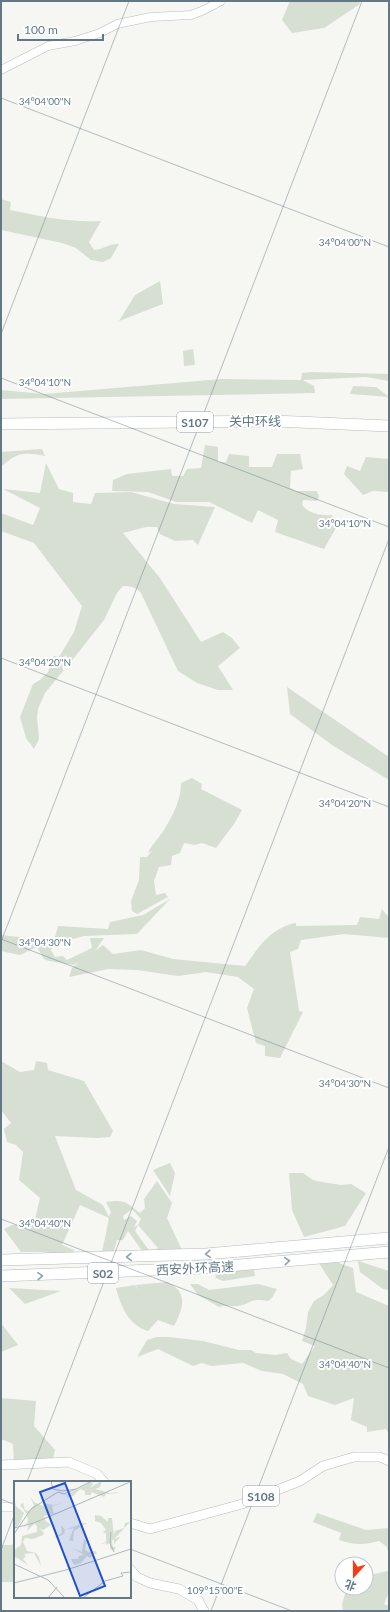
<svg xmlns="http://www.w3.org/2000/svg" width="390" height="1612" font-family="Lato,'Noto Sans SC',sans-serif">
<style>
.green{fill:#d7dfd3;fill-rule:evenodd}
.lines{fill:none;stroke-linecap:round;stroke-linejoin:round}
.secondary-casing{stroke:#b7bdc1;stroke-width:9}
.primary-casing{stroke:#b8bdc0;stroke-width:10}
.highway-casing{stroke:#b7bbbe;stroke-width:12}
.secondary{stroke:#fff;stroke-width:8}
.primary{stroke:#fff;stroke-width:9}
.highway{stroke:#fff;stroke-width:11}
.oneway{stroke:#91a0aa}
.ticks{fill:none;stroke:#627886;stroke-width:1;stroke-opacity:0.45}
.labels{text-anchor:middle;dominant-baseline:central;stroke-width:4;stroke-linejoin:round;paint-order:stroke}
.shield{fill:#fff;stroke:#91a0aa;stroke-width:1}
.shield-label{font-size:12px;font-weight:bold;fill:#627886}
.street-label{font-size:13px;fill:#627886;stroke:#fff}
.inset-road{fill:none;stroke:#aeb9bd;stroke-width:1}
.view{fill:#1d4ed8;fill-opacity:0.15;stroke:#1d4ed8;stroke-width:2}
.inset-edge{fill:none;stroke:#627886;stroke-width:2}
.ticks-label{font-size:10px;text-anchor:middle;fill:#627886;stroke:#fff;stroke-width:4;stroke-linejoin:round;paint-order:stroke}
</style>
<rect width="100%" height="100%" fill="#f6f6f2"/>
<path class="green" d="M 290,1 L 359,1 L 360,4 L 324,28 L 292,33 L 282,20 Z
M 1,199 L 11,202 L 10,210 C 40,216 70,223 101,221 L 89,242 L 94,250 C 104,249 110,243 119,244 L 111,258 L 103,262 L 91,260 L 76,248 L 62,243 L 1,230 Z
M 160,281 L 163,304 L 119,321 L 135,295 Z
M 193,349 L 195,365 L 184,366 L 183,351 Z
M 312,372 L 389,374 L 389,381 L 366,377 L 303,380 L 314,386 L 315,393 L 1,399 L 1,390 L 44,394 L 222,379 L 301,380 L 302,373 Z
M 353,386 L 376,387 L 389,397 L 350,394 Z
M 205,445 L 218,447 L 218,462 L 226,462 L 229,454 L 249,456 L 249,467 L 272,467 L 277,454 L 300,454 L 303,469 L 291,471 L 290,488 L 296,491 L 317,491 L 319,497 L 317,501 L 303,500 L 302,505 C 308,513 321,516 331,515 L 336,520 L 337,526 L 324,549 L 275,532 L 278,520 L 258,510 L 252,523 L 209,502 L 176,502 L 148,492 L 112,491 L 113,480 L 127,474 L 171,469 L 172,476 L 183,476 L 187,469 L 201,468 Z
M 42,449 L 45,456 C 24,452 17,452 1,467 L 1,452 Z
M 366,457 L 389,459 L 389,492 L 373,491 L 363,495 L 344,474 L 347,466 L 360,471 Z
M 46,463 L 59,489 L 73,493 L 73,502 L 91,504 L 95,493 L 131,492 L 174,504 L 215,507 L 198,545 L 193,540 L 175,541 L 160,534 L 157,527 L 146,527 L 123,533 L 160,578 L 201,642 L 223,632 L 232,638 L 240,648 L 218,666 L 233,690 L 218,690 L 197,683 L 178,671 L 141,593 C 136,587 130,586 123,586 L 117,593 L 104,620 L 70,663 L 66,655 L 62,659 L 63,671 L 45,693 L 38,709 L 37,717 L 39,739 L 34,749 L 26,738 L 20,717 L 33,684 L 40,680 L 48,672 L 54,656 L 59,657 L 74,632 L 82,606 L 34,543 L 1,531 L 1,513 L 33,525 L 40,508 L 3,489 L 40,493 Z
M 287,687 L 389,757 L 389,780 L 332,745 L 290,714 Z
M 192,778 L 202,784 L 201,789 L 242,810 L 234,824 L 216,848 L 202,843 L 195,845 L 184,843 L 180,853 L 172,856 L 171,865 L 159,867 L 154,881 L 156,895 L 165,893 L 168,897 L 137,914 L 132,911 L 131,901 L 139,880 L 140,857 L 147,857 L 152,851 L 148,853 C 152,844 159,838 164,830 C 173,815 181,800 181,783 Z
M 170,899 L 137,934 L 84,936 L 54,944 L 51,950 L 55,957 L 63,956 L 67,960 L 92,948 L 90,938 L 104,938 L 95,951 L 103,945 L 113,954 L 141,950 L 173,959 L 245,966 C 259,947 270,928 296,923 L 296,926 L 357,925 L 360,917 L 379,919 L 382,909 L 389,918 L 389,938 L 344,934 L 301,940 L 298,949 L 290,952 L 299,1011 L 303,1012 L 280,1058 L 265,1056 L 265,1046 L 256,1043 L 247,1008 L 254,989 L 238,977 L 206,972 L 178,976 L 137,970 L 108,969 L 69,977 L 72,968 L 79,962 L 73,965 L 49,961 L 44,959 L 37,947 L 20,955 L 1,951 L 1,935 L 54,941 L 58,926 L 108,929 L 110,922 L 143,915 Z
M 1,1061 L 20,1072 L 34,1070 L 36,1061 L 47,1063 L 48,1070 L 84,1081 L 113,1131 L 110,1137 L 97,1138 L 55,1136 L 76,1190 L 103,1205 L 109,1217 L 111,1212 L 106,1202 C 125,1199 126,1202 140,1213 L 145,1208 L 144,1199 L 157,1181 L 172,1203 L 167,1218 L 182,1250 L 145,1255 L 128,1231 L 123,1240 L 117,1240 L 112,1257 L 101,1257 L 109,1218 L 80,1205 L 62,1245 L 74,1250 L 72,1257 L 44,1252 L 21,1252 L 4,1229 L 12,1225 L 34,1224 L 40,1198 L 19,1180 L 23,1152 L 16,1145 L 7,1142 L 4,1129 L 11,1123 L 1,1110 ZM 132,1209 L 141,1219 L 138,1225 L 134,1227 L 137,1221 L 131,1216 L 124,1220 L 123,1216 ZM 138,1225 L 158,1248 L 151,1253 L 135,1231 Z
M 170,1163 L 175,1173 L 170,1196 L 153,1170 Z
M 289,1173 L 303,1173 L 313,1180 L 322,1182 L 341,1185 L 351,1184 L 366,1193 L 345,1226 L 304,1237 L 292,1210 Z
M 193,1252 L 228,1267 L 253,1264 L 255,1276 L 223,1281 L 216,1278 L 214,1263 L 194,1263 Z
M 313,1254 L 353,1268 L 356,1292 L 389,1306 L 389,1434 L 386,1429 L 367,1432 L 367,1427 L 351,1420 L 354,1398 L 335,1405 L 308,1396 L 303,1384 L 283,1374 L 262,1371 L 243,1363 L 211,1366 L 202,1363 L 193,1366 L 158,1349 L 137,1357 L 147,1340 L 156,1337 L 169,1337 L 203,1341 L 239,1350 L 251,1350 L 256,1353 L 276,1355 L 287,1353 L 291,1359 L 302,1364 L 315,1346 L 302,1341 L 306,1328 L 308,1312 L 314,1301 L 324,1295 L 333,1285 Z
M 358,1261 L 389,1271 L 389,1290 L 383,1289 L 360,1272 Z
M 167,1282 C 189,1292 183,1309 174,1326 L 158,1320 L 148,1331 C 128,1325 121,1306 116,1288 L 135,1285 L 139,1290 L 136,1285 Z
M 190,1284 L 198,1284 L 209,1290 L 258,1284 L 277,1289 L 272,1298 L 268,1301 C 249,1298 253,1303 238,1306 C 231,1307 225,1304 219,1307 L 198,1295 Z
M 9,1288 L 61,1291 L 25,1304 Z
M 1,1323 L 18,1345 L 1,1352 Z
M 1,1398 L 36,1401 L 34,1426 L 55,1450 L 52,1464 L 14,1465 L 13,1444 L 1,1439 Z
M 317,1513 L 366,1530 L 389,1528 L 389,1556 L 387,1547 L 379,1541 C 365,1545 353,1545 339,1540 L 341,1533 L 313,1522 Z
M 15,1542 L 15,1582 L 1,1582 L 1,1545 L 11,1545 Z
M 387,1571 L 389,1572 L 389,1592 L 384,1604 L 389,1606 L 389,1611 L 343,1611 L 342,1604 L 347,1588 L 366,1588 L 366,1576 Z"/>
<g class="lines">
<defs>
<path id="secondary" d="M 1,70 L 48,46 L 75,41 L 100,33 L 117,24 L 151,17 L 191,15 L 204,10 L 221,1"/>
<path id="primary" d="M 1,1465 L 69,1462 L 97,1474 L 104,1482
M 1,1507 L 15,1507
M 130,1523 L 150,1529 L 242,1504 L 300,1481 L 323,1466 L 354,1457 L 380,1457 L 389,1461
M 130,1569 L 137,1577 L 150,1583 L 179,1589 L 198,1600 L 204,1611"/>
<path id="highway" d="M 1,424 L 274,421 L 389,426
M 1,1260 L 206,1254 L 389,1238
M 1,1276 L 205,1268 L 389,1252"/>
</defs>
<use href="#secondary" class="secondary-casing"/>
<use href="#primary" class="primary-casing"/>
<use href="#highway" class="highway-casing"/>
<use href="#secondary" class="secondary"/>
<use href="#primary" class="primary"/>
<use href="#highway" class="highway"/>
</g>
<defs><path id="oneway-chevron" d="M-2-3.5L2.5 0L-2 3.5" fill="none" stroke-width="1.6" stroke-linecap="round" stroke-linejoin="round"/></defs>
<g class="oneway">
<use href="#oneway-chevron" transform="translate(208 1254) rotate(176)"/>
<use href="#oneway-chevron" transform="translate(129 1257) rotate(178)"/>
<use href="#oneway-chevron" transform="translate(287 1261) rotate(-5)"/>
<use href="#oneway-chevron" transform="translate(40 1276) rotate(-3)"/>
</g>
<path class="ticks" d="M 1,98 L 389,247M 1,334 L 129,1M 1,378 L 389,527M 1,658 L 389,807M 1,939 L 389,1088M 1,942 L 362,1M 1,1219 L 389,1368M 27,1482 L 389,539M 1,1499 L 15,1505M 130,1549 L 292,1611M 1,1550 L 15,1513M 211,1611 L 389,1147"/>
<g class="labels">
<g class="shield">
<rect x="177" y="412" width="36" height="20" rx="3"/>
<rect x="88" y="1263" width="30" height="20" rx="3"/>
<rect x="243" y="1486" width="36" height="20" rx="3"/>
</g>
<g class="shield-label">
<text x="195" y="422">S107</text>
<text x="103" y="1273">S02</text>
<text x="261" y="1496">S108</text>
</g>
<g class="street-label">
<text x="255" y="421">关中环线</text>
<text transform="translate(195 1268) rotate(-3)">西安外环高速</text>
</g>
</g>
<g transform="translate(14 1481)">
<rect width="117" height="117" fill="#f6f6f2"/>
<path d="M 87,0 L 88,0 L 86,6 L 81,8 L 96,12 L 104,11 L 104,12 L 92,13 L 90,16 L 77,11 L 77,14 L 71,14 L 71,10 L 66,8 L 59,15 L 54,16 L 52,14 L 77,1 L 79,3 L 76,7 ZM 16,15 L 20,21 L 29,25 L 30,22 L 39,24 L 49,22 L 38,25 L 40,33 L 30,35 L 31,39 L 37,44 L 29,49 L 25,47 L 30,52 L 29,54 L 19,58 L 11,57 L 9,61 L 13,70 L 22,72 L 25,76 L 27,85 L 20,72 L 10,73 L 12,75 L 9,78 L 14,84 L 0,75 L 0,69 L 7,64 L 8,55 L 23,51 L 23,46 L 19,45 L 23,46 L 21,42 L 13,50 L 15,41 L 9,48 L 14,40 L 13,33 L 6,24 L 9,22 L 11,29 L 15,30 L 20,24 ZM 0,17 L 2,25 L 10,32 L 5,44 L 0,48 ZM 81,34 L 87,35 L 94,41 L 94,37 L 98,37 L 100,55 L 101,50 L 110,47 L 111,42 L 116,41 L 102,56 L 101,58 L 107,55 L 100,63 L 100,58 L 98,60 L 99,66 L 102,66 L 100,70 L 96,68 L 96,62 L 92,64 L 92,62 L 86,63 L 92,61 L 92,53 L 89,51 L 92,49 L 87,42 L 81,40 ZM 69,42 L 73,42 L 60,50 L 59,60 L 55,59 L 60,47 L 51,49 L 50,53 L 44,56 L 41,56 L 48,52 L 47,44 L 51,49 ZM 70,58 L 72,60 L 71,69 L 75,71 L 82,70 L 83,73 L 76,73 L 79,74 L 76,77 L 73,75 L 67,82 L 60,84 L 57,78 L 64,78 L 65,75 L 70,74 L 59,67 L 68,71 Z" fill="#d7dfd3"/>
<path class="inset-road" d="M 62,8 L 78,0M 0,47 L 20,42 L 116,1M 97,51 L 96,62 L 100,71M 0,65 L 0,53 L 17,28 L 44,11 L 50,13 L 62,8 L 49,10 L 39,8 L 37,0M 0,83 L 34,99 L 51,117M 0,102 L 52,89 L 117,68M 34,117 L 43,106M 69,117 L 91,100 L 109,95 L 107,92 L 117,91"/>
<path class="view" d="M 51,2 L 91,105 L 66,115 L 26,11 Z"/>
<rect width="117" height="117" class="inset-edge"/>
</g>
<g class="ticks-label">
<text x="45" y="105">34°04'00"N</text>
<text x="345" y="246">34°04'00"N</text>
<text x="45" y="386">34°04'10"N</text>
<text x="345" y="527">34°04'10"N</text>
<text x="45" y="666">34°04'20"N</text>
<text x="345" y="807">34°04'20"N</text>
<text x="45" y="946">34°04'30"N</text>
<text x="345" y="1087">34°04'30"N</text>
<text x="45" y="1227">34°04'40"N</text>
<text x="345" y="1368">34°04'40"N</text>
<text x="215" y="1594">109°15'00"E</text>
</g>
<rect width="390" height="1612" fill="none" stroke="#627886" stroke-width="4"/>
<g transform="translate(354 1576) rotate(201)"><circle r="19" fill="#ffffff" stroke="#c0c9cf"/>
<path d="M0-3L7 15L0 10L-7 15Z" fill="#f33e15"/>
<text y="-6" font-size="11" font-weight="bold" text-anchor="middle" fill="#627886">北</text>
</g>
<path d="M18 34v6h85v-6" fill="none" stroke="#627886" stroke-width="2"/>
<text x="24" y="34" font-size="12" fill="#627886" stroke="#ffffff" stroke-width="3" paint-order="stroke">100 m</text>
</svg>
